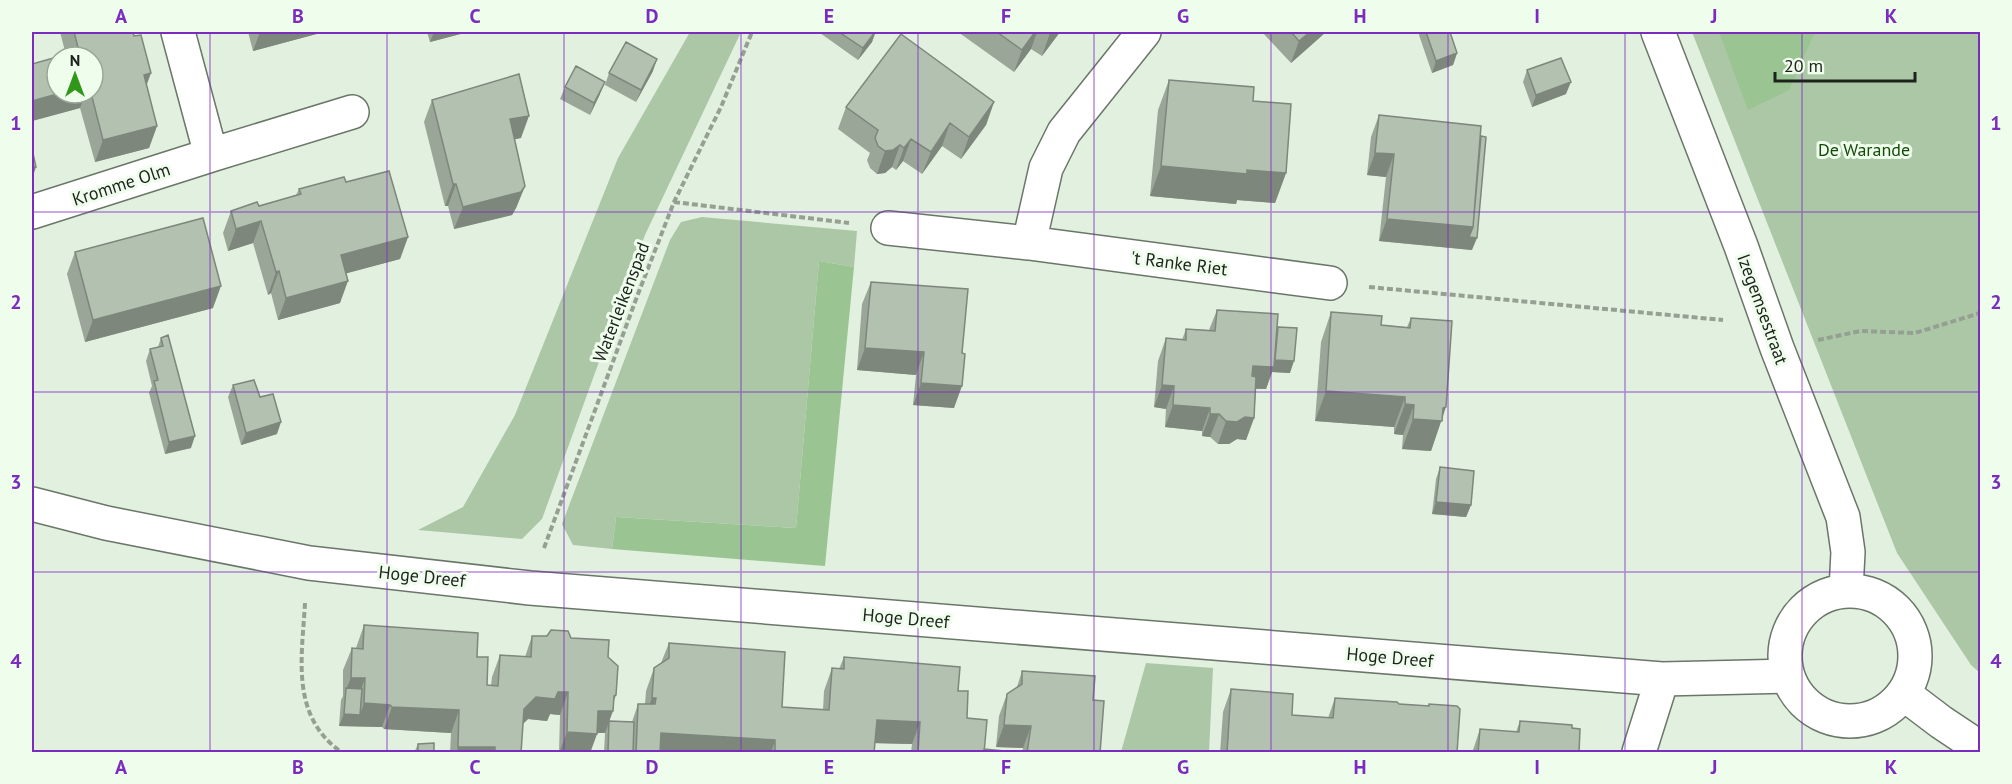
<svg xmlns="http://www.w3.org/2000/svg" width="2012" height="784" font-family="'PT Sans',sans-serif">
<style>
.green{fill:#abc7a6}
.forest{fill:#9bc493}
.lines{fill:none;stroke-linecap:round;stroke-linejoin:round}
.minor-casing{stroke:#6a7768;stroke-width:36}
.tertiary-casing{stroke:#6a7768;stroke-width:36}
.path{stroke:#95a093;stroke-width:4;stroke-dasharray:6 3;stroke-linecap:butt}
.minor{stroke:#fff;stroke-width:33}
.tertiary{stroke:#fff;stroke-width:33}
.wall{fill:#9aa698}
.shaded-wall{fill:#7d877c}
.building{fill:#b3c1b1;stroke:#7d877c;stroke-width:1.5}
.grid{fill:none;stroke:#7b2cbf;stroke-width:1.5;stroke-opacity:0.55}
.labels{text-anchor:middle;dominant-baseline:central;stroke-width:6;stroke-linejoin:round;paint-order:stroke}
.park-label{font-size:18px;fill:#144a07;stroke:#effeec}
.street-label{font-size:18px;fill:#1d221c;stroke:#effeec}
.neatline{fill:none;stroke:#7b2cbf;stroke-width:2}
.grid-label{font-size:20px;text-anchor:middle;font-weight:bold;fill:#7b2cbf}
</style>
<rect width="100%" height="100%" fill="#e2f0df"/>
<path class="green" d="M 690,32 L 741,32 L 645,235 L 542,519 L 522,539 L 418,530 L 463,507 L 515,415 L 618,158 Z
M 1692,32 L 1980,32 L 1980,673 L 1971,665 L 1897,553 Z
M 702,217 L 857,231 L 854,267 L 819,261 L 796,528 L 616,517 L 612,549 L 573,545 L 562,524 L 670,240 L 681,222 Z
M 1146,663 L 1213,668 L 1209,752 L 1121,752 Z"/>
<path class="forest" d="M 1719,32 L 1815,32 L 1789,90 L 1748,110 Z
M 819,261 L 854,267 L 825,566 L 612,549 L 616,517 L 796,528 Z"/>
<g class="lines">
<defs>
<path id="minor" d="M 211,155 L 352,112
M 32,212 L 211,155 L 178,32
M 888,228 L 1029,243 L 1330,283
M 1029,243 L 1046,168 L 1064,132 L 1144,32
M 32,504 L 106,523 L 309,563 L 530,588 L 1662,679 L 1786,676
M 1639,752 L 1662,679"/>
<path id="tertiary" d="M 1658,32 L 1741,246 L 1777,348 L 1843,517 L 1848,552 L 1846,590
M1785 656a65 65 0 1 1 130 0a65 65 0 1 1-130 0Z
M 1904,694 L 1941,722 L 1980,748"/>
</defs>
<use href="#minor" class="minor-casing"/>
<use href="#tertiary" class="tertiary-casing"/>
<path class="path" d="M 674,202 L 849,223
M 1369,287 L 1723,320
M 1818,340 L 1860,331 L 1915,333 L 1980,313
M 544,548 L 638,294 L 674,202 L 721,107 L 752,32
M 305,603 C 302,658 290,715 341,752"/>
<use href="#minor" class="minor"/>
<use href="#tertiary" class="tertiary"/>
</g>
<path class="wall" d="M 60,32 L 133,32 L 157,126 L 149,148 L 95,162 L 80,108 L 32,121 L 32,64 L 57,93 L 93,93 L 93,57 L 66,55 Z
M 248,32 L 324,32 L 253,51 Z
M 427,32 L 468,32 L 430,42 Z
M 821,32 L 876,32 L 872,42 L 858,60 L 820,33 Z
M 958,32 L 1060,32 L 1042,56 L 1031,49 L 1014,72 Z
M 1262,32 L 1326,32 L 1291,63 Z
M 1420,32 L 1450,32 L 1457,53 L 1453,65 L 1432,73 L 1419,35 Z
M 1527,70 L 1566,94 L 1532,107 L 1523,82 Z
M 653,71 L 636,102 L 605,85 L 609,73 Z
M 1169,80 L 1253,101 L 1286,173 L 1275,203 L 1237,200 L 1236,204 L 1150,196 L 1158,110 Z
M 565,87 L 600,94 L 590,115 L 560,99 Z
M 432,100 L 521,138 L 514,139 L 525,186 L 516,208 L 512,215 L 454,229 L 448,206 L 445,206 L 424,122 Z
M 994,102 L 986,125 L 961,159 L 942,146 L 922,174 L 903,161 L 896,170 L 892,167 L 885,173 L 877,174 L 870,168 L 867,160 L 870,153 L 838,129 L 846,107 Z
M 1379,115 L 1472,250 L 1379,241 L 1386,177 L 1367,175 L 1371,137 Z
M 346,182 L 408,237 L 400,259 L 346,273 L 340,303 L 278,320 L 271,293 L 268,295 L 253,243 L 228,251 L 223,233 L 231,211 L 259,206 L 296,195 L 299,189 Z
M 75,252 L 213,308 L 85,342 L 67,274 Z
M 871,282 L 962,353 L 954,408 L 913,405 L 916,375 L 857,370 L 862,304 Z
M 1217,310 L 1276,332 L 1278,327 L 1290,373 L 1272,372 L 1266,389 L 1256,389 L 1254,418 L 1246,440 L 1237,439 L 1229,444 L 1218,444 L 1210,437 L 1202,436 L 1202,431 L 1165,427 L 1166,409 L 1154,407 L 1158,361 L 1166,338 L 1182,340 L 1186,329 L 1209,330 Z
M 1331,312 L 1381,325 L 1407,327 L 1411,318 L 1442,418 L 1431,451 L 1402,449 L 1403,435 L 1394,434 L 1394,427 L 1315,421 L 1321,342 Z
M 161,338 L 191,448 L 165,454 L 149,393 L 152,386 L 146,361 L 150,349 L 158,347 Z
M 233,385 L 260,397 L 277,434 L 241,445 L 228,397 Z
M 1440,467 L 1471,505 L 1466,517 L 1432,514 L 1436,479 Z
M 364,625 L 477,657 L 487,685 L 491,686 L 492,677 L 500,655 L 525,657 L 532,636 L 571,638 L 608,657 L 614,702 L 609,721 L 632,722 L 638,704 L 645,704 L 646,691 L 654,668 L 661,663 L 669,643 L 782,707 L 823,710 L 824,691 L 832,668 L 839,669 L 844,657 L 958,691 L 967,718 L 984,749 L 1004,753 L 911,753 L 912,744 L 875,743 L 874,753 L 604,753 L 605,733 L 597,733 L 590,753 L 559,753 L 560,715 L 550,714 L 547,721 L 528,719 L 523,724 L 521,753 L 450,753 L 451,733 L 384,729 L 382,727 L 339,726 L 341,700 L 343,696 L 343,670 L 352,648 L 356,648 Z
M 1022,671 L 1093,700 L 1100,753 L 1022,753 L 1023,748 L 996,747 L 999,716 L 1007,694 L 1017,687 Z
M 1231,689 L 1292,715 L 1328,718 L 1335,698 L 1428,706 L 1429,704 L 1457,753 L 1220,753 L 1223,712 Z
M 1520,721 L 1579,753 L 1472,753 L 1480,729 L 1516,732 Z
M 418,744 L 434,753 L 414,753 Z"/>
<path class="shaded-wall" d="M 260,32 L 324,32 L 253,51 Z
M 434,32 L 468,32 L 430,42 Z
M 875,32 L 872,42 L 858,60 L 863,48 Z
M 1035,32 L 1037,32 L 1031,49 L 1014,72 L 1022,50 Z
M 1052,32 L 1060,32 L 1042,56 L 1050,33 Z
M 1310,32 L 1326,32 L 1291,63 L 1299,41 Z
M 1457,53 L 1453,65 L 1432,73 L 1436,61 Z
M 657,59 L 653,71 L 636,102 L 641,90 Z
M 151,73 L 143,95 L 144,75 Z
M 605,82 L 600,94 L 590,115 L 594,103 Z
M 1571,82 L 1566,94 L 1532,107 L 1536,95 Z
M 61,93 L 86,93 L 80,108 L 32,121 L 32,101 Z
M 994,102 L 986,125 L 961,159 L 969,137 Z
M 529,116 L 521,138 L 502,142 L 510,119 Z
M 950,123 L 942,146 L 922,174 L 931,152 Z
M 157,126 L 149,148 L 95,162 L 103,140 Z
M 911,139 L 903,161 L 896,170 L 904,148 Z
M 900,145 L 892,167 L 885,173 L 877,174 L 885,151 Z
M 1375,153 L 1394,154 L 1386,177 L 1367,175 Z
M 32,166 L 36,167 L 32,179 Z
M 1161,166 L 1247,170 L 1286,173 L 1275,203 L 1237,200 L 1236,204 L 1150,196 Z
M 453,184 L 456,184 L 448,206 L 445,206 Z
M 525,186 L 516,208 L 512,215 L 454,229 L 463,207 Z
M 1387,219 L 1473,227 L 1477,238 L 1472,250 L 1379,241 Z
M 261,221 L 253,243 L 228,251 L 236,229 Z
M 408,237 L 400,259 L 333,277 L 341,255 Z
M 279,271 L 271,293 L 268,295 L 276,272 Z
M 348,281 L 340,303 L 278,320 L 286,298 Z
M 221,286 L 213,308 L 85,342 L 93,320 Z
M 865,348 L 924,352 L 916,375 L 857,370 Z
M 1275,360 L 1294,361 L 1290,373 L 1272,372 L 1266,389 L 1245,388 L 1253,366 L 1273,367 Z
M 921,383 L 962,386 L 954,408 L 913,405 Z
M 1162,385 L 1174,386 L 1166,409 L 1154,407 Z
M 1326,391 L 1405,397 L 1394,427 L 1315,421 Z
M 1405,404 L 1414,405 L 1403,435 L 1394,434 Z
M 1173,405 L 1210,408 L 1202,431 L 1165,427 Z
M 1446,407 L 1431,451 L 1402,449 L 1413,419 Z
M 1210,414 L 1219,414 L 1210,437 L 1202,436 Z
M 1245,417 L 1254,418 L 1246,440 L 1237,439 L 1229,444 L 1218,444 L 1226,421 Z
M 281,422 L 277,434 L 241,445 L 246,433 Z
M 195,436 L 191,448 L 165,454 L 169,442 Z
M 1436,502 L 1471,505 L 1466,517 L 1432,514 Z
M 351,678 L 365,678 L 357,701 L 345,692 Z
M 558,692 L 568,692 L 560,715 L 550,714 L 547,721 L 528,719 L 515,731 L 524,709 L 536,697 Z
M 616,695 L 610,711 L 613,711 L 605,733 L 593,733 L 597,734 L 590,753 L 559,753 L 567,732 Z
M 652,698 L 656,698 L 648,720 L 644,720 Z
M 364,703 L 390,705 L 382,727 L 339,726 L 344,714 L 360,715 Z
M 392,707 L 459,710 L 451,733 L 384,729 Z
M 877,720 L 920,722 L 912,744 L 869,743 Z
M 1004,725 L 1031,726 L 1023,748 L 996,747 Z
M 661,733 L 775,740 L 771,753 L 653,753 Z
M 458,747 L 495,747 L 493,753 L 456,753 Z"/>
<path class="building" d="M 74,32 L 133,32 L 134,36 L 141,35 L 151,73 L 144,75 L 157,126 L 103,140 L 91,93 L 93,93 L 93,57 L 58,57 L 79,51 Z
M 839,32 L 875,32 L 863,48 Z
M 997,32 L 1035,32 L 1022,50 Z
M 1291,32 L 1310,32 L 1299,41 Z
M 1426,32 L 1450,32 L 1457,53 L 1436,61 Z
M 901,34 L 994,102 L 969,137 L 950,123 L 931,152 L 911,139 L 904,148 L 900,145 L 893,150 L 885,151 L 878,146 L 875,138 L 878,130 L 846,107 Z
M 626,42 L 657,59 L 641,90 L 609,73 Z
M 57,57 L 57,93 L 61,93 L 32,101 L 32,64 Z
M 1561,58 L 1571,82 L 1536,95 L 1527,70 Z
M 576,66 L 605,82 L 594,103 L 565,87 Z
M 519,74 L 529,116 L 510,119 L 525,186 L 521,192 L 463,207 L 456,184 L 453,184 L 432,100 Z
M 1169,80 L 1254,87 L 1253,101 L 1291,104 L 1286,173 L 1247,170 L 1247,174 L 1161,166 Z
M 1379,115 L 1481,126 L 1473,227 L 1387,219 L 1394,154 L 1375,153 Z
M 1481,136 L 1486,137 L 1477,238 L 1469,237 L 1473,227 Z
M 32,149 L 36,167 L 32,166 Z
M 389,171 L 408,237 L 341,255 L 348,281 L 286,298 L 279,271 L 276,272 L 261,221 L 236,229 L 231,211 L 257,202 L 259,206 L 301,194 L 299,189 L 344,177 L 346,182 Z
M 203,218 L 221,286 L 93,320 L 75,252 Z
M 871,282 L 968,289 L 962,353 L 965,354 L 962,386 L 921,383 L 924,352 L 865,348 Z
M 1217,310 L 1278,314 L 1274,367 L 1253,366 L 1252,376 L 1256,377 L 1254,418 L 1245,417 L 1237,422 L 1226,421 L 1219,414 L 1210,414 L 1210,408 L 1173,405 L 1174,386 L 1162,385 L 1166,338 L 1186,340 L 1186,329 L 1215,331 Z
M 1331,312 L 1382,316 L 1381,325 L 1410,328 L 1411,318 L 1452,321 L 1446,407 L 1443,408 L 1442,421 L 1413,419 L 1414,405 L 1405,404 L 1405,397 L 1326,391 Z
M 1278,327 L 1297,328 L 1294,361 L 1275,360 Z
M 168,335 L 195,436 L 169,442 L 154,381 L 158,380 L 150,349 L 163,346 L 161,338 Z
M 254,380 L 260,397 L 273,394 L 281,422 L 246,433 L 233,385 Z
M 1440,467 L 1474,471 L 1471,505 L 1436,502 Z
M 364,625 L 478,633 L 477,657 L 488,657 L 487,685 L 498,686 L 500,655 L 531,657 L 532,636 L 547,636 L 551,630 L 568,631 L 571,638 L 609,640 L 608,657 L 618,666 L 616,695 L 614,696 L 613,711 L 598,711 L 597,734 L 567,732 L 568,692 L 558,692 L 555,699 L 536,697 L 524,709 L 521,753 L 495,753 L 495,747 L 458,747 L 459,710 L 392,707 L 390,705 L 364,703 L 365,678 L 351,678 L 352,648 L 363,649 Z
M 669,643 L 785,652 L 782,707 L 829,710 L 832,668 L 844,669 L 844,657 L 960,667 L 958,691 L 968,691 L 967,718 L 987,720 L 984,753 L 918,753 L 920,722 L 877,720 L 874,753 L 775,753 L 775,740 L 661,733 L 660,753 L 636,753 L 638,704 L 655,704 L 656,698 L 652,698 L 654,668 L 669,658 Z
M 1022,671 L 1095,676 L 1093,700 L 1104,701 L 1100,753 L 1027,753 L 1031,726 L 1004,725 L 1007,694 L 1022,684 Z
M 346,688 L 362,689 L 360,715 L 344,714 Z
M 1231,689 L 1293,694 L 1292,715 L 1333,718 L 1335,698 L 1397,702 L 1399,704 L 1429,706 L 1429,704 L 1457,706 L 1460,709 L 1457,753 L 1227,753 Z
M 609,721 L 634,722 L 633,753 L 608,753 Z
M 1520,721 L 1572,725 L 1572,728 L 1580,729 L 1579,753 L 1478,753 L 1480,729 L 1519,732 Z
M 434,743 L 434,753 L 418,753 L 418,744 Z
M 984,749 L 1004,751 L 1004,753 L 984,753 Z"/>
<path class="grid" d="M 210,32 L 210,752M 387,32 L 387,752M 564,32 L 564,752M 741,32 L 741,752M 918,32 L 918,752M 1094,32 L 1094,752M 1271,32 L 1271,752M 1448,32 L 1448,752M 1625,32 L 1625,752M 1802,32 L 1802,752M 32,212 L 1980,212M 32,392 L 1980,392M 32,572 L 1980,572"/>
<g class="labels">
<g class="park-label">
<text x="1864" y="149">De Warande</text>
</g>
<g class="street-label">
<text transform="translate(121 184) rotate(-18)">Kromme Olm</text>
<text transform="translate(1179 263) rotate(7)">'t Ranke Riet</text>
<text transform="translate(621 302) rotate(-69)">Waterleikenspad</text>
<text transform="translate(1763 309) rotate(70)">Izegemsestraat</text>
<text transform="translate(422 576) rotate(6)">Hoge Dreef</text>
<text transform="translate(906 618) rotate(5)">Hoge Dreef</text>
<text transform="translate(1390 657) rotate(5)">Hoge Dreef</text>
</g>
</g>
<rect width="2012" height="784" fill="none" stroke="#effeec" stroke-width="66"/>
<g transform="translate(75 75)"><circle r="28" fill="#effeec" stroke="#9ba699" stroke-width="1.5"/>
<path d="M0-4.5L10 22L0 15L-10 22Z" fill="#32961a"/>
<text y="-9" font-size="16" font-weight="bold" text-anchor="middle" fill="#1d221c">N</text>
</g>
<path d="M1775 72v9h140v-9" fill="none" stroke="#1d221c" stroke-width="3"/>
<text x="1784" y="72" font-size="18" fill="#1d221c" stroke="#effeec" stroke-width="4.5" paint-order="stroke">20 m</text>
<rect x="33" y="33" width="1946" height="718" class="neatline"/>
<g class="grid-label">
<text x="121" y="23">A</text>
<text x="298" y="23">B</text>
<text x="475" y="23">C</text>
<text x="652" y="23">D</text>
<text x="829" y="23">E</text>
<text x="1006" y="23">F</text>
<text x="1183" y="23">G</text>
<text x="1360" y="23">H</text>
<text x="1537" y="23">I</text>
<text x="1714" y="23">J</text>
<text x="1891" y="23">K</text>
<text x="16" y="130">1</text>
<text x="1996" y="130">1</text>
<text x="16" y="309">2</text>
<text x="1996" y="309">2</text>
<text x="16" y="489">3</text>
<text x="1996" y="489">3</text>
<text x="16" y="668">4</text>
<text x="1996" y="668">4</text>
<text x="121" y="774">A</text>
<text x="298" y="774">B</text>
<text x="475" y="774">C</text>
<text x="652" y="774">D</text>
<text x="829" y="774">E</text>
<text x="1006" y="774">F</text>
<text x="1183" y="774">G</text>
<text x="1360" y="774">H</text>
<text x="1537" y="774">I</text>
<text x="1714" y="774">J</text>
<text x="1891" y="774">K</text>
</g>
</svg>
